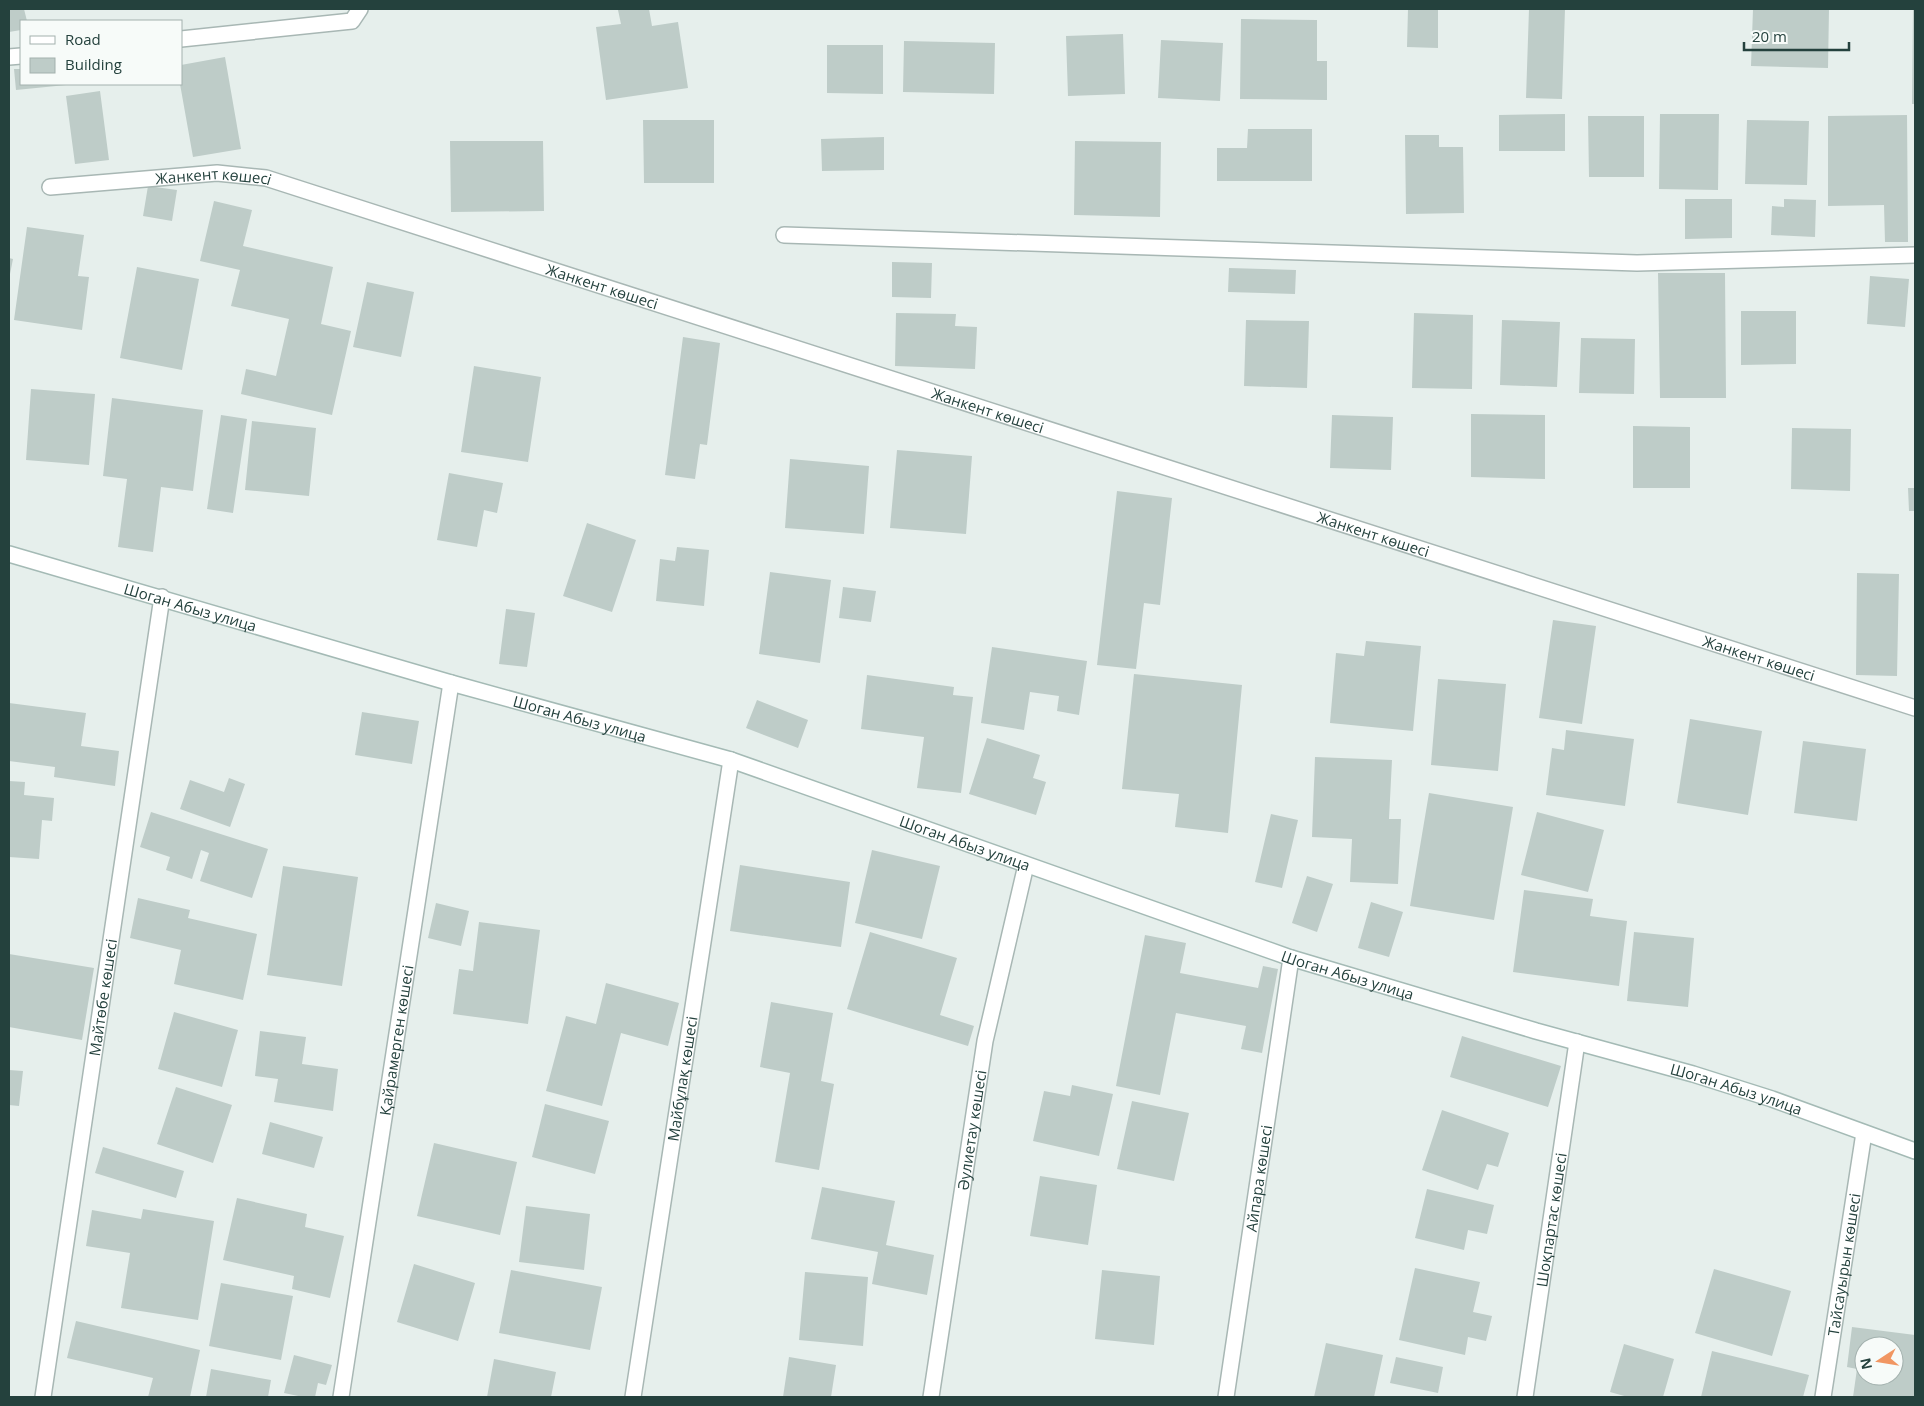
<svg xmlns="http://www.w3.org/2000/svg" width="1924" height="1406" font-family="'Open Sans',sans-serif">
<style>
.building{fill:#beccc8;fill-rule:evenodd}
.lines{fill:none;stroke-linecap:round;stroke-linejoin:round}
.street-casing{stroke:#a8b7b4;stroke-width:18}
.secondary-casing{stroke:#a4bab5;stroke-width:18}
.street{stroke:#fff;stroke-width:15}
.secondary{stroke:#fff;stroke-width:15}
.labels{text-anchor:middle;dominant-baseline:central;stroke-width:4.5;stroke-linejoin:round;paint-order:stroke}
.street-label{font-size:15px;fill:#24413d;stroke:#f7fbf9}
</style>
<rect width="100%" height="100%" fill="#e6efec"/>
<path class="building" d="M 9,9 L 24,9 L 27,21 L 21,21 L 21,30 L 9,32 Z
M 627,9 L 649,9 L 652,26 L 678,22 L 688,88 L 606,100 L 596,27 L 621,24 L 618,10 Z
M 1408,9 L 1438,9 L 1438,48 L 1407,47 Z
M 1529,9 L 1565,9 L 1562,99 L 1526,98 Z
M 1753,9 L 1829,9 L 1828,68 L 1751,66 Z
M 1913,9 L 1915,9 L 1915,104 L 1912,104 Z
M 1241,19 L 1317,20 L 1317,61 L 1327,61 L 1327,100 L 1240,99 Z
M 1123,34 L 1125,94 L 1068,96 L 1066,36 Z
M 1161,40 L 1223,43 L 1220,101 L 1158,98 Z
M 904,41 L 995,43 L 994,94 L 903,92 Z
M 827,45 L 883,45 L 883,94 L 827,93 Z
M 225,57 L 241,149 L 193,157 L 180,84 L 181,65 Z
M 14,69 L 21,69 L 21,84 L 66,85 L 16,90 Z
M 100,91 L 109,160 L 75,164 L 66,96 Z
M 1565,114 L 1565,151 L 1499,151 L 1499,115 Z
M 1660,114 L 1719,114 L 1718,190 L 1659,189 Z
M 1907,115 L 1908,242 L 1885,242 L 1884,205 L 1828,206 L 1828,116 Z
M 1588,116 L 1644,116 L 1644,177 L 1589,177 Z
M 643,120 L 714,120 L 714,183 L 644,183 Z
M 1747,120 L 1809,121 L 1807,185 L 1745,184 Z
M 1248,129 L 1312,129 L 1312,181 L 1217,181 L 1217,148 L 1247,148 Z
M 1405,135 L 1439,135 L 1439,147 L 1463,147 L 1464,213 L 1406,214 Z
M 884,137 L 884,170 L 822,171 L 821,139 Z
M 450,141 L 543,141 L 544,211 L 451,212 Z
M 1075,141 L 1161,142 L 1160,217 L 1074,215 Z
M 148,186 L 177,190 L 172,221 L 143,216 Z
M 1685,199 L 1732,199 L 1732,238 L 1685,239 Z
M 1784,199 L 1816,200 L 1815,237 L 1771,235 L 1772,206 L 1784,207 Z
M 214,201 L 252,210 L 243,246 L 333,267 L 321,324 L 351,331 L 332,415 L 241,394 L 246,369 L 276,376 L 289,319 L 231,306 L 240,270 L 200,261 Z
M 27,227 L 84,235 L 78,276 L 89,277 L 82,330 L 14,320 Z
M 9,258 L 13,259 L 10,274 L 9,274 Z
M 892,262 L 932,263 L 931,298 L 892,297 Z
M 137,267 L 199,279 L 182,370 L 120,358 Z
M 1229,268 L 1296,270 L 1295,294 L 1228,292 Z
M 1658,273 L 1725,273 L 1726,398 L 1660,398 Z
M 1870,276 L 1909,279 L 1905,327 L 1867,324 Z
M 367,282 L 414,292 L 401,357 L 353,347 Z
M 1741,311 L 1796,311 L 1796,364 L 1741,365 Z
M 896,313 L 956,314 L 955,326 L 977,327 L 975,369 L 895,366 Z
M 1414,313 L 1473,315 L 1472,389 L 1412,388 Z
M 1246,320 L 1309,321 L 1307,388 L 1244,386 Z
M 1502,320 L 1560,322 L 1557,387 L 1500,385 Z
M 683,337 L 720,343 L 707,445 L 700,444 L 695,479 L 665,475 Z
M 1581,338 L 1635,339 L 1634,394 L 1579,393 Z
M 474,366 L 541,377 L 528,462 L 461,452 Z
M 31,389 L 95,394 L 89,465 L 26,460 Z
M 112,398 L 203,410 L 193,491 L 161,487 L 153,552 L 118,547 L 127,479 L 103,476 Z
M 1471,414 L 1545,415 L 1545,479 L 1471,477 Z
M 221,415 L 247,419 L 233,513 L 207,509 Z
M 1332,415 L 1393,417 L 1391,470 L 1330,468 Z
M 252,421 L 316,428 L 309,496 L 245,490 Z
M 1633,426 L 1690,427 L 1690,488 L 1633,488 Z
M 1792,428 L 1851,429 L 1850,491 L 1791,489 Z
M 897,450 L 972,456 L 966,534 L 890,528 Z
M 790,459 L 869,466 L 864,534 L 785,528 Z
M 449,473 L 503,483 L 497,513 L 484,510 L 477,547 L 437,540 Z
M 1908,488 L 1915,488 L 1915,511 L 1909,511 Z
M 1117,491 L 1172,498 L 1160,605 L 1144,603 L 1136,669 L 1097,665 Z
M 587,523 L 636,540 L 612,612 L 563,596 Z
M 677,547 L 709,550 L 704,606 L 656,601 L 660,559 L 675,561 Z
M 770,572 L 831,580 L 820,663 L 759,654 Z
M 1857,573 L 1899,574 L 1897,676 L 1856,675 Z
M 843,587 L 876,591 L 871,622 L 839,618 Z
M 506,609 L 535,613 L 527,667 L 499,664 Z
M 1553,620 L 1596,626 L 1582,724 L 1539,718 Z
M 1366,641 L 1421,646 L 1413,731 L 1330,723 L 1336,653 L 1364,656 Z
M 992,647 L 1087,661 L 1079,715 L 1057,711 L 1059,696 L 1030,692 L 1024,730 L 981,723 Z
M 1134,674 L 1242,685 L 1228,833 L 1175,827 L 1179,794 L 1122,789 Z
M 867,675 L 954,687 L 953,695 L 973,697 L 961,793 L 917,788 L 924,737 L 861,729 Z
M 1438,679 L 1506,684 L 1498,771 L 1431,765 Z
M 757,700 L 808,720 L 798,748 L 746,728 Z
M 9,703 L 86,713 L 81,746 L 119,751 L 115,786 L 54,777 L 55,767 L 9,761 Z
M 362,712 L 419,721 L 412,764 L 355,755 Z
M 1690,719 L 1762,731 L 1748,815 L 1677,803 Z
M 1566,730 L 1634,739 L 1625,806 L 1546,795 L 1552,748 L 1564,750 Z
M 987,738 L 1040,755 L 1033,778 L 1046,782 L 1036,815 L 969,794 Z
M 1803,741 L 1866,749 L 1857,821 L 1794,813 Z
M 1315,757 L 1392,760 L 1389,819 L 1401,819 L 1398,884 L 1350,882 L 1352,839 L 1312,837 Z
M 229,778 L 245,784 L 230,827 L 180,809 L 190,780 L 224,792 Z
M 9,781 L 25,782 L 24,795 L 54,798 L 52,821 L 42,820 L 39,859 L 9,857 Z
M 1429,793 L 1513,807 L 1494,920 L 1410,906 Z
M 151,812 L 268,849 L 252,898 L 200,881 L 209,853 L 201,850 L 192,879 L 166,870 L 170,857 L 140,847 Z
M 1537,812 L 1604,830 L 1588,892 L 1521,875 Z
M 1271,814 L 1298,820 L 1282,888 L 1255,882 Z
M 872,850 L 940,866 L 922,939 L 855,923 Z
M 740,865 L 850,882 L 841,947 L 730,931 Z
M 283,866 L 358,877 L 342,986 L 267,975 Z
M 1307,876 L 1333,884 L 1317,932 L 1292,923 Z
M 1524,890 L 1593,899 L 1590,916 L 1627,921 L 1619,986 L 1513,972 Z
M 138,898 L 190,910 L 188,918 L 257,934 L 243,1000 L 174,984 L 181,950 L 130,938 Z
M 1371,902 L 1403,912 L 1389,957 L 1358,948 Z
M 436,903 L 469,911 L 461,946 L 428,938 Z
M 479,922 L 540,930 L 528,1024 L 453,1014 L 459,969 L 473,971 Z
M 870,932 L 957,958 L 940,1015 L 974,1026 L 968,1046 L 847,1009 Z
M 1634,932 L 1694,938 L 1688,1007 L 1627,1001 Z
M 1145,935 L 1186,943 L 1180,973 L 1258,988 L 1263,966 L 1278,969 L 1262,1053 L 1241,1049 L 1246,1026 L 1176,1013 L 1160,1095 L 1116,1086 Z
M 9,954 L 94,968 L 82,1040 L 9,1027 Z
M 606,983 L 679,1003 L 668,1046 L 621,1033 L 602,1106 L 546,1091 L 566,1016 L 596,1024 Z
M 771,1002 L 833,1013 L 821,1081 L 834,1084 L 819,1170 L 775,1162 L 790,1073 L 760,1067 Z
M 174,1012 L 238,1030 L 222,1087 L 158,1069 Z
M 260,1031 L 306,1037 L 302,1064 L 338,1069 L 333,1111 L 274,1102 L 278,1079 L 255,1076 Z
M 1462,1036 L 1561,1066 L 1548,1107 L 1450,1077 Z
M 9,1070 L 23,1071 L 19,1106 L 9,1105 Z
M 1072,1085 L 1113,1094 L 1099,1156 L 1033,1141 L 1044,1091 L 1070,1096 Z
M 176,1087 L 232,1105 L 213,1163 L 157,1144 Z
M 1132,1101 L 1189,1113 L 1174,1181 L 1117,1169 Z
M 545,1104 L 609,1121 L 595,1174 L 532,1157 Z
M 1442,1110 L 1509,1133 L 1498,1167 L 1487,1164 L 1478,1190 L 1422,1170 Z
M 270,1122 L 323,1137 L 314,1168 L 262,1154 Z
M 434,1143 L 517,1162 L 500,1235 L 417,1216 Z
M 103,1147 L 184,1171 L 176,1198 L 95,1173 Z
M 1040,1176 L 1097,1185 L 1088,1245 L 1030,1236 Z
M 822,1187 L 895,1201 L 886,1245 L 934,1255 L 927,1295 L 872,1284 L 878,1252 L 811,1239 Z
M 1427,1189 L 1494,1205 L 1487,1234 L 1468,1230 L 1464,1250 L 1415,1238 Z
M 237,1198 L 307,1214 L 305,1227 L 344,1236 L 330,1298 L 292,1289 L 294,1276 L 223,1260 Z
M 526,1206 L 590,1214 L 584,1270 L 519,1262 Z
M 143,1209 L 214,1221 L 198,1320 L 121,1308 L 130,1253 L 86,1246 L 92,1210 L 141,1219 Z
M 414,1264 L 475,1283 L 458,1341 L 397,1322 Z
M 1415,1268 L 1480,1282 L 1473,1312 L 1492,1316 L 1486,1341 L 1468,1337 L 1465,1355 L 1399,1340 Z
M 1714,1269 L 1791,1291 L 1772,1356 L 1695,1333 Z
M 511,1270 L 602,1287 L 590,1350 L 499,1333 Z
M 1102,1270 L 1160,1276 L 1154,1345 L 1095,1339 Z
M 805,1272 L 868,1277 L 863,1346 L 799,1340 Z
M 221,1283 L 293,1296 L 281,1360 L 209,1346 Z
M 76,1321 L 200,1350 L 190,1397 L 148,1397 L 153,1378 L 67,1358 Z
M 1852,1327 L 1915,1335 L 1915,1397 L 1853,1397 L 1857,1369 L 1847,1367 ZM 1864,1346 L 1894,1346 L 1894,1376 L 1864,1376 Z
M 1326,1343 L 1383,1355 L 1374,1397 L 1314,1397 Z
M 1624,1344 L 1674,1359 L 1663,1397 L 1628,1397 L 1610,1392 Z
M 1712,1351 L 1809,1375 L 1803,1397 L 1701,1397 Z
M 294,1355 L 332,1365 L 326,1385 L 318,1383 L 315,1397 L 303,1397 L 284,1393 Z
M 789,1357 L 836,1365 L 831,1397 L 783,1397 Z
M 1396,1357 L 1443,1367 L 1438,1393 L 1390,1383 Z
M 494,1359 L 556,1372 L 551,1397 L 487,1397 Z
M 211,1369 L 271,1380 L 268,1397 L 206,1397 Z"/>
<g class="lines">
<defs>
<g id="street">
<path d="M 181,39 L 352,21 L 360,9"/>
<path d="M 9,57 L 21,56"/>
<path id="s1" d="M 50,187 L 217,173 L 266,178 L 1915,708"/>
<path d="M 784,235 L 1637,263 L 1915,255"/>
<path id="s2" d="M 43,1397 L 162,597"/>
<path id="s3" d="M 341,1397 L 451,683"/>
<path id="s4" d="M 633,1397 L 731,760"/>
<path id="s5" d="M 931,1397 L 985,1041 L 1026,865"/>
<path id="s6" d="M 1226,1397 L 1291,958"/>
<path id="s7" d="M 1525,1397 L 1577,1042"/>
<path id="s8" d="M 1823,1397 L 1864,1133"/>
</g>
<g id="secondary">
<path id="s9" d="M 9,554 L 451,683 L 731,760 L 1291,958 L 1536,1031 L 1693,1074 L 1772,1099 L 1915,1151"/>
</g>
</defs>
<use href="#street" class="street-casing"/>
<use href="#secondary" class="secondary-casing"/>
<use href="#street" class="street"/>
<use href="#secondary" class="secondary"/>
</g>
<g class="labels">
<g class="street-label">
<text stroke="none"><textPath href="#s1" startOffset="164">Жанкент көшесі</textPath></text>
<text stroke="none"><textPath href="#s1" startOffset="570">Жанкент көшесі</textPath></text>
<text stroke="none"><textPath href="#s1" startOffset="975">Жанкент көшесі</textPath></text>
<text stroke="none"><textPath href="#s1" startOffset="1380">Жанкент көшесі</textPath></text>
<text stroke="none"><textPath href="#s9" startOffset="189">Шоган Абыз улица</textPath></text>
<text stroke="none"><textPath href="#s1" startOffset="1785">Жанкент көшесі</textPath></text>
<text stroke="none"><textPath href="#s9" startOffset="594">Шоган Абыз улица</textPath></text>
<text stroke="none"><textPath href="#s9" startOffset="999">Шоган Абыз улица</textPath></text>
<text stroke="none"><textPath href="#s9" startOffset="1404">Шоган Абыз улица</textPath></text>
<text stroke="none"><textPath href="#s2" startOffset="404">Майтөбе көшесі</textPath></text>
<text stroke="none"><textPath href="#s3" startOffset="361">Қайрамерген көшесі</textPath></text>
<text stroke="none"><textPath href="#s4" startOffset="322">Майбұлақ көшесі</textPath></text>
<text stroke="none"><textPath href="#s9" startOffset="1809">Шоган Абыз улица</textPath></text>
<text stroke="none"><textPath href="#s5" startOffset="270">Әулиетау көшесі</textPath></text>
<text stroke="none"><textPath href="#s6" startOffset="221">Айпара көшесі</textPath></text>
<text stroke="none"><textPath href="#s7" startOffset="179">Шоқпартас көшесі</textPath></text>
<text stroke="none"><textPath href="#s8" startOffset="134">Тайсауырын көшесі</textPath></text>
</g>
</g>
<rect width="1924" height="1406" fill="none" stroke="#24413d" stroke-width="20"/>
<rect x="20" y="20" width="162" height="65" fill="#f7fbf9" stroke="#a3b1ae"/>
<rect x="30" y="36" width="25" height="8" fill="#ffffff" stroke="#a3b1ae"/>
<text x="65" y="45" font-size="15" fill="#24413d">Road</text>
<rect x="30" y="58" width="25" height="15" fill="#beccc8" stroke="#a3b1ae"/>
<text x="65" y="70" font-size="15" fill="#24413d">Building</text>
<g transform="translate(1879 1361) rotate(258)"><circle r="24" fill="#f7fbf9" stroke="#a3b1ae"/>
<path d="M0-4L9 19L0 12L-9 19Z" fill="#f19662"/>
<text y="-8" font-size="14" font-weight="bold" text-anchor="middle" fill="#24413d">N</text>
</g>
<path d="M1744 42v8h105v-8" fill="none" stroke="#24413d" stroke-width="2.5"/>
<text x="1752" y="42" font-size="15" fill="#24413d" stroke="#f7fbf9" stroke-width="4" paint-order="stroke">20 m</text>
</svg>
